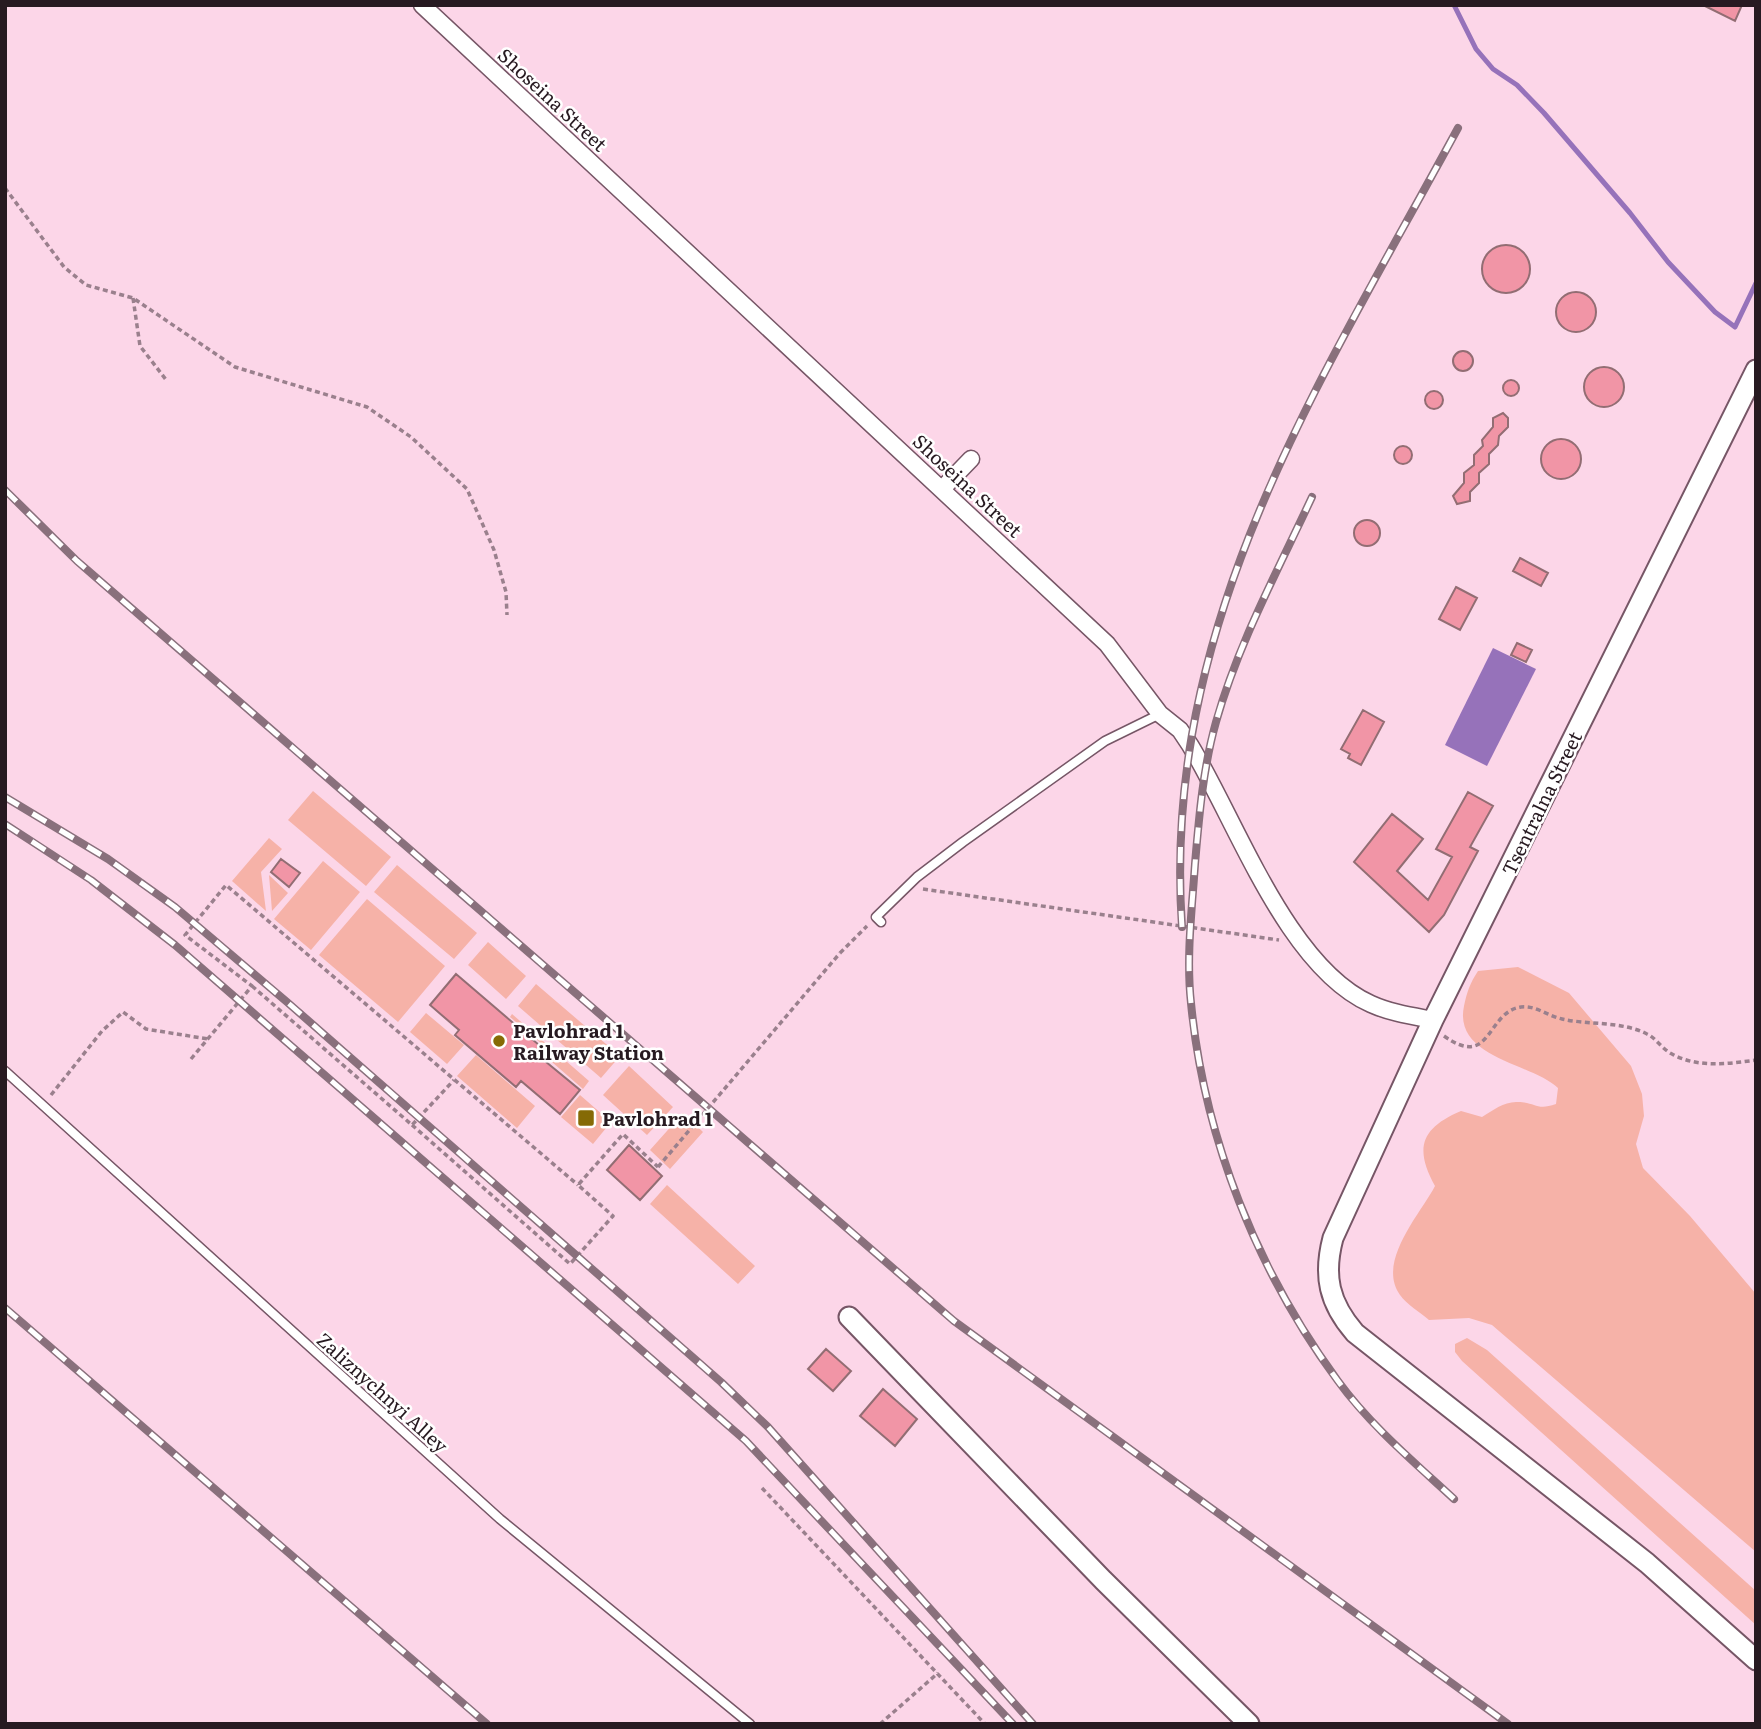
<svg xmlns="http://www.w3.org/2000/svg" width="1761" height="1729" font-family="Literata,serif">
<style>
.green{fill:#f6b2a8}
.water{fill:#9672ba}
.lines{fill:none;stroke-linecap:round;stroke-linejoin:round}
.stream{stroke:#9672ba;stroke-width:5}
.building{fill:#f195a6;stroke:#926d73;stroke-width:2}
.service-casing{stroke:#765666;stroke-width:11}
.minor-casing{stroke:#765666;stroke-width:19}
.tertiary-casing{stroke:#765666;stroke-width:23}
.path{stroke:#9a808d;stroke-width:3.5;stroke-dasharray:5 3.5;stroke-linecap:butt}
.service{stroke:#fff;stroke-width:8}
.minor{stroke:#fff;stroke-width:16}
.tertiary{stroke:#fff;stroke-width:19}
.rail-casing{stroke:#89707c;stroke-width:8}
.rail{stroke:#fff;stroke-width:5;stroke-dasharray:16;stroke-linecap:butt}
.path-bridge{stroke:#9a808d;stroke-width:3.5;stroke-dasharray:5 3.5;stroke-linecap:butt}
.poi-dot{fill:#856a05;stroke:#fff;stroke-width:2.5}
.labels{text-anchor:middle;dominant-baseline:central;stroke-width:5;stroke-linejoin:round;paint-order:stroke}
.street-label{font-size:19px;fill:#271a21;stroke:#fff}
.poi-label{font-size:19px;font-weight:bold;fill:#271a21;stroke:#fff;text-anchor:start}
</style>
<rect width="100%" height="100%" fill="#fcd6e8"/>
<path class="green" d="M 313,791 L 391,857 L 366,886 L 288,820 Z
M 269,838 L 282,849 L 261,872 L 266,911 L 232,881 Z
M 323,861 L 360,892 L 311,950 L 274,919 Z
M 397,865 L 477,933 L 454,959 L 374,892 Z
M 269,875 L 288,893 L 272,911 Z
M 367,899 L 445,966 L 398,1022 L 319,955 Z
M 488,942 L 526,976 L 506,999 L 468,965 Z
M 1518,967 L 1569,993 L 1631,1066 L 1642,1094 L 1644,1116 L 1636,1144 L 1643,1168 L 1690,1216 L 1756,1294 L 1756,1552 L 1492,1325 L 1469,1318 L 1429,1320 C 1420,1312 1406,1304 1400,1295 C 1376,1262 1421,1213 1435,1186 C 1414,1148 1421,1128 1461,1111 L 1482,1117 C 1493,1110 1505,1101 1518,1102 C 1536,1102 1536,1111 1556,1104 L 1558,1088 C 1532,1063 1453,1058 1464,1006 C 1467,992 1470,983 1478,971 Z
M 536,984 L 620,1056 L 601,1078 L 518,1006 Z
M 426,1013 L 464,1045 L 447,1064 L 410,1032 Z
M 512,1014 L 589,1081 L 583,1089 L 545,1056 L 549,1050 L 510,1017 Z
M 476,1055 L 535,1106 L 517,1128 L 457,1076 Z
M 629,1066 L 673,1107 L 647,1135 L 603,1095 Z
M 580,1095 L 611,1122 L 593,1144 L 561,1117 Z
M 683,1113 L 703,1132 L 670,1169 L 650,1150 Z
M 667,1185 L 755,1266 L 738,1284 L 650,1204 Z
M 1467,1338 L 1487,1350 L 1756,1591 L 1756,1625 L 1462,1361 L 1455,1352 L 1455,1344 Z"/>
<path class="water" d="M 1493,648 L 1536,669 L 1487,766 L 1445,745 Z"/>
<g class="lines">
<path class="stream" d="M 1454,5 L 1476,49 L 1493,69 L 1517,85 L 1544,113 L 1630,213 L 1668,262 L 1715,312 L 1735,327 L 1756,283"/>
</g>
<path class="building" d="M 1703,5 L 1742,5 L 1735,21 Z
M1482 269a24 24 0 1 1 48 0a24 24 0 1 1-48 0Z
M1556 312a20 20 0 1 1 40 0a20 20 0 1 1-40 0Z
M1453 361a10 10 0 1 1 20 0a10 10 0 1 1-20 0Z
M1584 387a20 20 0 1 1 40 0a20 20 0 1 1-40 0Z
M1503 388a8 8 0 1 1 16 0a8 8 0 1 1-16 0Z
M1425 400a9 9 0 1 1 18 0a9 9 0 1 1-18 0Z
M 1503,413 L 1508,418 L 1508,427 L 1499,436 L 1498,445 L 1489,454 L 1489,464 L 1479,473 L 1479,483 L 1470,492 L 1470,501 L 1457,504 L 1453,496 L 1464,483 L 1464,473 L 1474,465 L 1474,455 L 1483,446 L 1482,440 L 1493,427 L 1493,418 Z
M1541 459a20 20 0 1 1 40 0a20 20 0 1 1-40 0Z
M1394 455a9 9 0 1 1 18 0a9 9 0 1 1-18 0Z
M1354 533a13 13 0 1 1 26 0a13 13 0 1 1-26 0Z
M 1520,558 L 1548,573 L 1541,586 L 1513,571 Z
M 1456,587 L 1477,598 L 1460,630 L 1439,619 Z
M 1517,643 L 1532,650 L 1526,662 L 1511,655 Z
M 1363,710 L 1384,722 L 1361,765 L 1348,758 L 1350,754 L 1341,749 Z
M 1468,792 L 1493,806 L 1470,847 L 1478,851 L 1444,915 L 1429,932 L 1354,862 L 1392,814 L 1423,839 L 1397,871 L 1428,900 L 1452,857 L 1436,849 Z
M 281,859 L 300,873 L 289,887 L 271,872 Z
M 456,974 L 546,1051 L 540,1057 L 580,1090 L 560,1114 L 521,1081 L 516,1087 L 455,1035 L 459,1030 L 430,1005 Z
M 629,1145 L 662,1176 L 640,1200 L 607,1170 Z
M 826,1349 L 851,1371 L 833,1391 L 808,1369 Z
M 883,1389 L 917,1419 L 895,1446 L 860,1416 Z"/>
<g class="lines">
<defs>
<path id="service" d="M 881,922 L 876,917 L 917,877 L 963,842 L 1105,741 L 1160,714
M 5,1071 L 500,1519 L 750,1724"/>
<path id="minor" d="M 422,5 L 1107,644 L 1160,714 L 1180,730 L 1190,745 C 1236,820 1287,967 1371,1004 C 1391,1013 1412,1016 1433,1020
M 942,489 L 971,459"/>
<path id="tertiary" d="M 1756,370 L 1433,1020 L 1333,1238 C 1323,1276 1329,1303 1355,1333 L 1647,1563 L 1756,1660
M 849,1317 L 1103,1580 L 1249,1724"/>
</defs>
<use href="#service" class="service-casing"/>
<use href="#minor" class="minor-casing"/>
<use href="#tertiary" class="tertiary-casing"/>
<path class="path" d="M 5,188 L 64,267 L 86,285 L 133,298 L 235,367 L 367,407 L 411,437 L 467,489 L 494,550 L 506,592 L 507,615
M 133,298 L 140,346 L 167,381
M 923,889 L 1279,940
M 840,953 L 867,926
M 252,986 L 412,1125 L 454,1080
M 1444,1036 C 1492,1070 1486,1012 1521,1007 C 1535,1005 1548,1016 1562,1019 C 1588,1025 1622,1021 1647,1034 C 1656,1038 1662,1049 1672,1054 C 1697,1068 1728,1064 1756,1060
M 191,1059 L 252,986 L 185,935 L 226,885 L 578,1185
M 51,1095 L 102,1031 L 123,1012 L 146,1029 L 208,1039
M 412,1125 L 570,1264 L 613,1216 L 578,1185 L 623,1134 L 658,1167
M 762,1488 L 985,1724
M 880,1724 L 938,1673"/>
<use href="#service" class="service"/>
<use href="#minor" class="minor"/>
<use href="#tertiary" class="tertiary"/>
<defs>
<path id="rail" d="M 5,490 L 77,561 L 954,1321 L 1508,1724
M 1312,497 C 1278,570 1238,644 1216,722 C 1203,768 1199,817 1195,864 C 1192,909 1186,957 1191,1003 C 1204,1138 1257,1271 1338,1381 C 1370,1425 1414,1462 1454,1499
M 5,797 L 108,859 L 175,907 L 287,1002 L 721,1382 L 768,1427 L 1033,1724
M 5,824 L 91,880 L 175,945 L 746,1441 L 1013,1724
M 1182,927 C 1161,622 1319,385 1458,128
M 5,1308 L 487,1724"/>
</defs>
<use href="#rail" class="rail-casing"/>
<use href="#rail" class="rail"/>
<path class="path-bridge" d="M 658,1167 L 840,953"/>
</g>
<g class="poi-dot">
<circle cx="499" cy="1041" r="7"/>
<rect x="577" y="1109" width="18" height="18" rx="3.5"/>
</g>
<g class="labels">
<g class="street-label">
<text transform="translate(553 99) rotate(43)">Shoseina Street</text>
<text transform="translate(968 485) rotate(43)">Shoseina Street</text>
<text transform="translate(1541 803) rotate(-64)">Tsentralna Street</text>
<text transform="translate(383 1392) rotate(42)">Zaliznychnyi Alley</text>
</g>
<g class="poi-label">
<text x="513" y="1030">Pavlohrad 1<tspan x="513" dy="22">Railway Station</tspan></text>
<text x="602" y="1118">Pavlohrad 1</text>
</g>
</g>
<rect width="1761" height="1729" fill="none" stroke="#271a21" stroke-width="14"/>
</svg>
